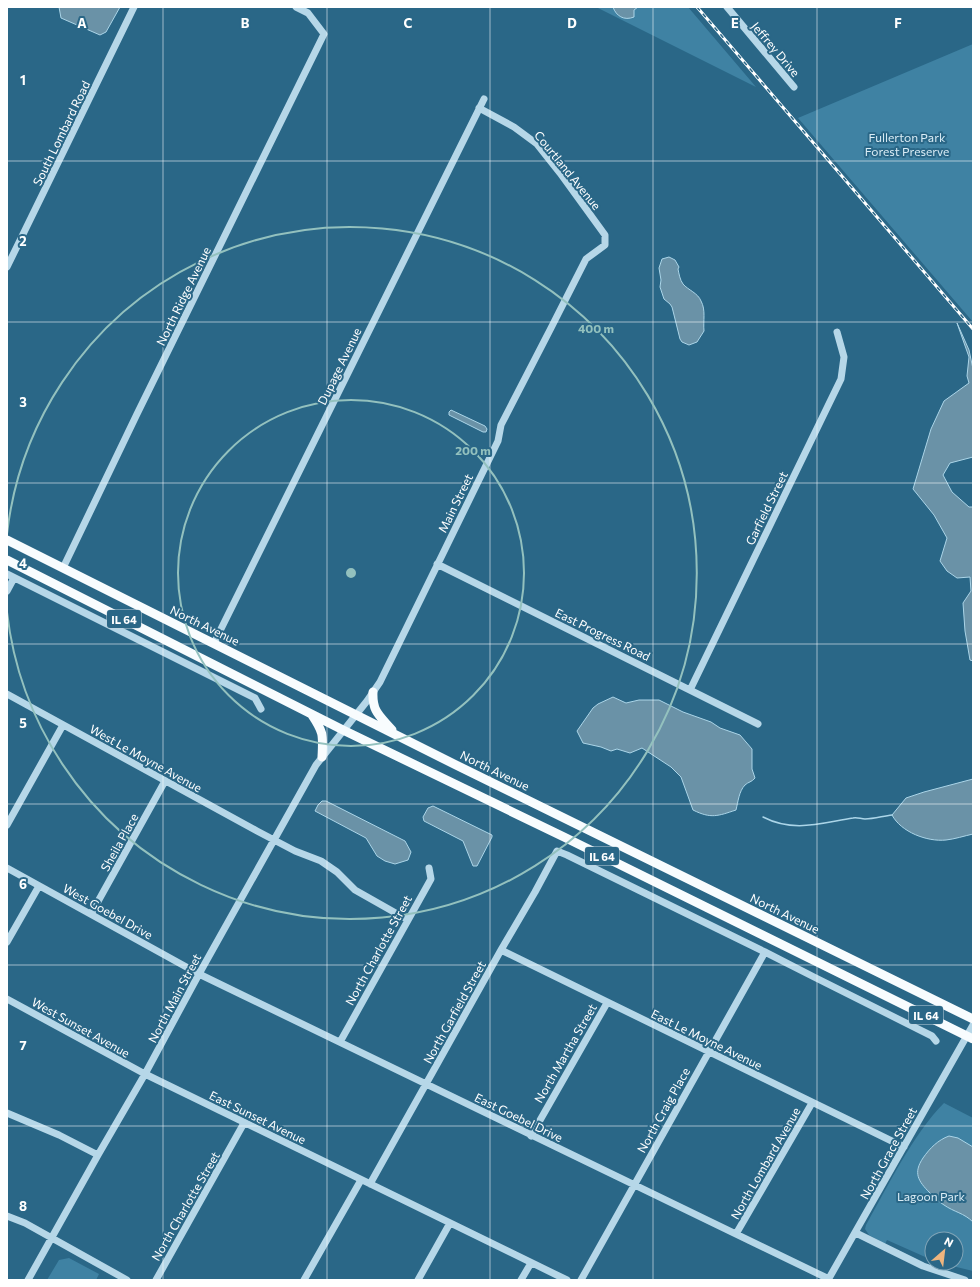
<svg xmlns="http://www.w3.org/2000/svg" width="980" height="1287" font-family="Commissioner,sans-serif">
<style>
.green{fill:#3f82a3}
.water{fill:#6a92a7;stroke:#abd5e8}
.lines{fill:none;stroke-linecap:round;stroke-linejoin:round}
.stream{stroke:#abd5e8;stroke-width:1.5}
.minor{stroke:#b6d7e8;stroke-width:7}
.major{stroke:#f8fcfe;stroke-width:9}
.rail-casing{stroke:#fff;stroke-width:3}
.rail{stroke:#2a6787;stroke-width:1.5;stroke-dasharray:4.5;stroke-linecap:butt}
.grid{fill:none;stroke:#fff;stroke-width:1;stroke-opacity:0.55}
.ring{fill:none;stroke:#93c1be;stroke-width:2}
.labels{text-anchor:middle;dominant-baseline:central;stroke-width:4;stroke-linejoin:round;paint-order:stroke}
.shield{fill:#2a6787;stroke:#bfd1db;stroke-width:1}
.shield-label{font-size:11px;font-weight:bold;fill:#fff}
.street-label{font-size:12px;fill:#fff;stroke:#2a6787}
.park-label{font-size:12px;fill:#daedf6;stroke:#2a6787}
.grid-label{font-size:13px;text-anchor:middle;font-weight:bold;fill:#fff;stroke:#2a6787;stroke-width:4;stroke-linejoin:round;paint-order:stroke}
.centre{fill:#93c1be;stroke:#2a6787;stroke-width:2}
.ring-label{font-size:12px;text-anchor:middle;font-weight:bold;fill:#93c1be;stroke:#2a6787;stroke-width:4;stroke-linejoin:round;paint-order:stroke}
</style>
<rect width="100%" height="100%" fill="#2a6787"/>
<path class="green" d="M 596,7 L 688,7 L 756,87 Z
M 973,44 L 973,322 L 798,118 Z
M 944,1103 L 973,1118 L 973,1271 L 940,1263 L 956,1263 L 956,1239 L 932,1239 L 932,1260 L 887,1240 L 885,1244 L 869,1235 L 865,1229 L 866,1225 C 888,1186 913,1134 944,1103 Z
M 69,1258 L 99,1274 L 96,1280 L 47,1280 L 59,1260 Z"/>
<path class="water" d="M 59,7 L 120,7 L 106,32 L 100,35 L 61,18 Z
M 613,7 L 638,7 L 634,10 L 634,17 C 624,21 616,16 613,7 Z
M 669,257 L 675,260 L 679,267 L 678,269 C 679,274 680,280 683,284 C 688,290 698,293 701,301 C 706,310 703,321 704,331 L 697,342 L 689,345 L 682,342 L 680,339 L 672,307 L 670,304 L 664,299 L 660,287 L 661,280 L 659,268 L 662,259 Z
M 957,323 L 969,350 L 973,369 L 973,457 L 950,463 L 943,475 L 952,492 L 969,507 L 973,507 L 973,661 L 970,660 L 965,631 L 963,603 L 971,591 L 970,577 L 957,578 L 947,571 L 940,561 L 947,538 L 934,515 L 913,489 L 931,429 L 944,401 L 969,383 L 967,376 L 969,357 Z
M 451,410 L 485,426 L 487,429 L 486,432 L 483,432 L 449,415 L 449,412 Z
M 613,697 L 626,703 L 639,700 L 659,700 L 683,712 L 711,722 L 720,728 L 740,735 L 752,749 L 752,769 L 755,778 C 752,782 748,782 745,785 C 739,791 738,802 736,810 C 718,816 711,819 693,810 L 681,777 L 671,767 L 642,748 L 630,753 L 617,749 L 611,751 L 601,747 L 583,743 L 577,731 L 593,708 L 598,704 Z
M 973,779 L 973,834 C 964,836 955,839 946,840 C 927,842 901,832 892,815 L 906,798 L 924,792 Z
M 322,801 L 326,801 L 405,841 L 411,852 L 408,860 L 395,864 L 385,861 L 377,856 L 366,838 L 315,811 L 318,805 Z
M 433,806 L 492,835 L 492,837 L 477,866 L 473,866 L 463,841 L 424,821 L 423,817 L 428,808 Z
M 949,1136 L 958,1138 L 973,1147 L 973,1222 C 964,1213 954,1212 944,1205 C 939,1202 934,1197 930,1193 C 918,1181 913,1173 923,1158 C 930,1148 938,1140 949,1136 Z"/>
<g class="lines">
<path class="stream" d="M 763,817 C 794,833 821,823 853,818 C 857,817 861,819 865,819 C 874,819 883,816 892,815"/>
<path class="minor" d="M 727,7 L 794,87
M 7,267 L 134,7
M 437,564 L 758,724
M 63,568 L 137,414 L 324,34 L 308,13 L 296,7
M 7,574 L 255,698 L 261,709
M 7,591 L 14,578
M 214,643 L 484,99
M 690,690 L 841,379 L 844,357 L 837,332
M 7,694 L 257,831 L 295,851 L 321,861 L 337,872 L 355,890 L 408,920
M 7,825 L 63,725
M 7,868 L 199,974 L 829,1279
M 91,914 L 165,781
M 7,942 L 39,886
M 501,950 L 904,1147
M 7,999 L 145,1074 L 567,1280
M 340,1042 L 431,879 L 429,868
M 7,1113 L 59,1135 L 98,1155
M 531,1136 L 607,1003
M 370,1184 L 501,950 L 535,892 L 557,851 L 567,855 L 765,952 L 814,977 L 932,1036 L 936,1041
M 7,1216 L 25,1223 L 127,1280
M 856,1233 L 923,1266 L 965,1280
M 736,1234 L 812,1103
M 28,1280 L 98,1155 L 145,1074 L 199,974 L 316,765 L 367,701 L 380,682 L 498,441 L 501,425 L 551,328 L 586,259 L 605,245 L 605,235 L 560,173 L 537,144 L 514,127 L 479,108
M 156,1280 L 244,1123
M 304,1280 L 361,1180
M 418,1280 L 450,1223
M 521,1280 L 531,1263
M 581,1280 L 765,952
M 828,1280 L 973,1025"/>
<path class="major" d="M 7,540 L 456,765 L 973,1019
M 7,560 L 343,730 L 564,837 L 973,1039
M 373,692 C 372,712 380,716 392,730
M 312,715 C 324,733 323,735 322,757"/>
<defs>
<path id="rail" d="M 697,7 L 973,329"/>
</defs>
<use href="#rail" class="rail-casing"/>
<use href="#rail" class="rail"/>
</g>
<path class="grid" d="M 163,7 L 163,1280M 327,7 L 327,1280M 490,7 L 490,1280M 653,7 L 653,1280M 817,7 L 817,1280M 7,161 L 973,161M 7,322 L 973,322M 7,483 L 973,483M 7,644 L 973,644M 7,804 L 973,804M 7,965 L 973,965M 7,1126 L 973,1126"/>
<g class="ring">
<circle cx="351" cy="573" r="173"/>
<path d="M7 534A346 346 0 1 1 7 612"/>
</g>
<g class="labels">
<g class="shield">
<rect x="107" y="610" width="34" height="18" rx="3"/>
<rect x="585" y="847" width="34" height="18" rx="3"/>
<rect x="909" y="1006" width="34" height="18" rx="3"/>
</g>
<g class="shield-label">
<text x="124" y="619">IL 64</text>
<text x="602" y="856">IL 64</text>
<text x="926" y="1015">IL 64</text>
</g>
<g class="street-label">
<text transform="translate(776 49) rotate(50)">Jeffrey Drive</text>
<text transform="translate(61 133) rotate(-64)">South Lombard Road</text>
<text transform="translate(568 170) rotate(51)">Courtland Avenue</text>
<text transform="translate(183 296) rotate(-64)">North Ridge Avenue</text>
<text transform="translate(339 366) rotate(-64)">Dupage Avenue</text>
<text transform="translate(455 503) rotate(-64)">Main Street</text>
<text transform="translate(766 508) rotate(-64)">Garfield Street</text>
<text transform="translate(205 625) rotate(26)">North Avenue</text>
<text transform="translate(603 634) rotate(26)">East Progress Road</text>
<text transform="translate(146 758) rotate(29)">West Le Moyne Avenue</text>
<text transform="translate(495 770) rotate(26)">North Avenue</text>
<text transform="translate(119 842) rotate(-61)">Sheila Place</text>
<text transform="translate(108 911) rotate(29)">West Goebel Drive</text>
<text transform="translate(785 913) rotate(26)">North Avenue</text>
<text transform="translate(378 950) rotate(-61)">North Charlotte Street</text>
<text transform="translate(174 998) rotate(-62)">North Main Street</text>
<text transform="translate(454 1012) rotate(-61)">North Garfield Street</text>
<text transform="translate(81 1027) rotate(29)">West Sunset Avenue</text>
<text transform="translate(707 1039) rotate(26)">East Le Moyne Avenue</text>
<text transform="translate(565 1053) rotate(-60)">North Martha Street</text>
<text transform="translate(663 1110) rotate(-61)">North Craig Place</text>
<text transform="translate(258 1117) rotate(26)">East Sunset Avenue</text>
<text transform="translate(519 1117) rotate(26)">East Goebel Drive</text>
<text transform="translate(888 1153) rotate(-61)">North Grace Street</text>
<text transform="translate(765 1163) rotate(-60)">North Lombard Avenue</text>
<text transform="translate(185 1206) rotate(-60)">North Charlotte Street</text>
</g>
<g class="park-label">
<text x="907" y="137">Fullerton Park<tspan x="907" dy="14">Forest Preserve</tspan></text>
<text x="931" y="1196">Lagoon Park</text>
</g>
</g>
<g class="grid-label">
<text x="82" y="28">A</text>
<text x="245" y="28">B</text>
<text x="408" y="28">C</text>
<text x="572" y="28">D</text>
<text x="735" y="28">E</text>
<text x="898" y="28">F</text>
<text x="23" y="85">1</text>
<text x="23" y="246">2</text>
<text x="23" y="407">3</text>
<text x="23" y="568">4</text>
<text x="23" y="728">5</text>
<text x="23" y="889">6</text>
<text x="23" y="1050">7</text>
<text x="23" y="1211">8</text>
</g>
<circle cx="351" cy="573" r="6" class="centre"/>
<g class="ring-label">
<text x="596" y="333">400 m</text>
<text x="473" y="455">200 m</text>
</g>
<rect width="980" height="1287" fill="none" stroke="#ffffff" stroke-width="16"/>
<g transform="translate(944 1251) rotate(28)"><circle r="19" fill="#2a6787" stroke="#7fa4b7"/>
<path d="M0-3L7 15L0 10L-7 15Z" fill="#eeb57e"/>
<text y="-6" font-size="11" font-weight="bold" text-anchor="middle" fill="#ffffff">N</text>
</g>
</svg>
